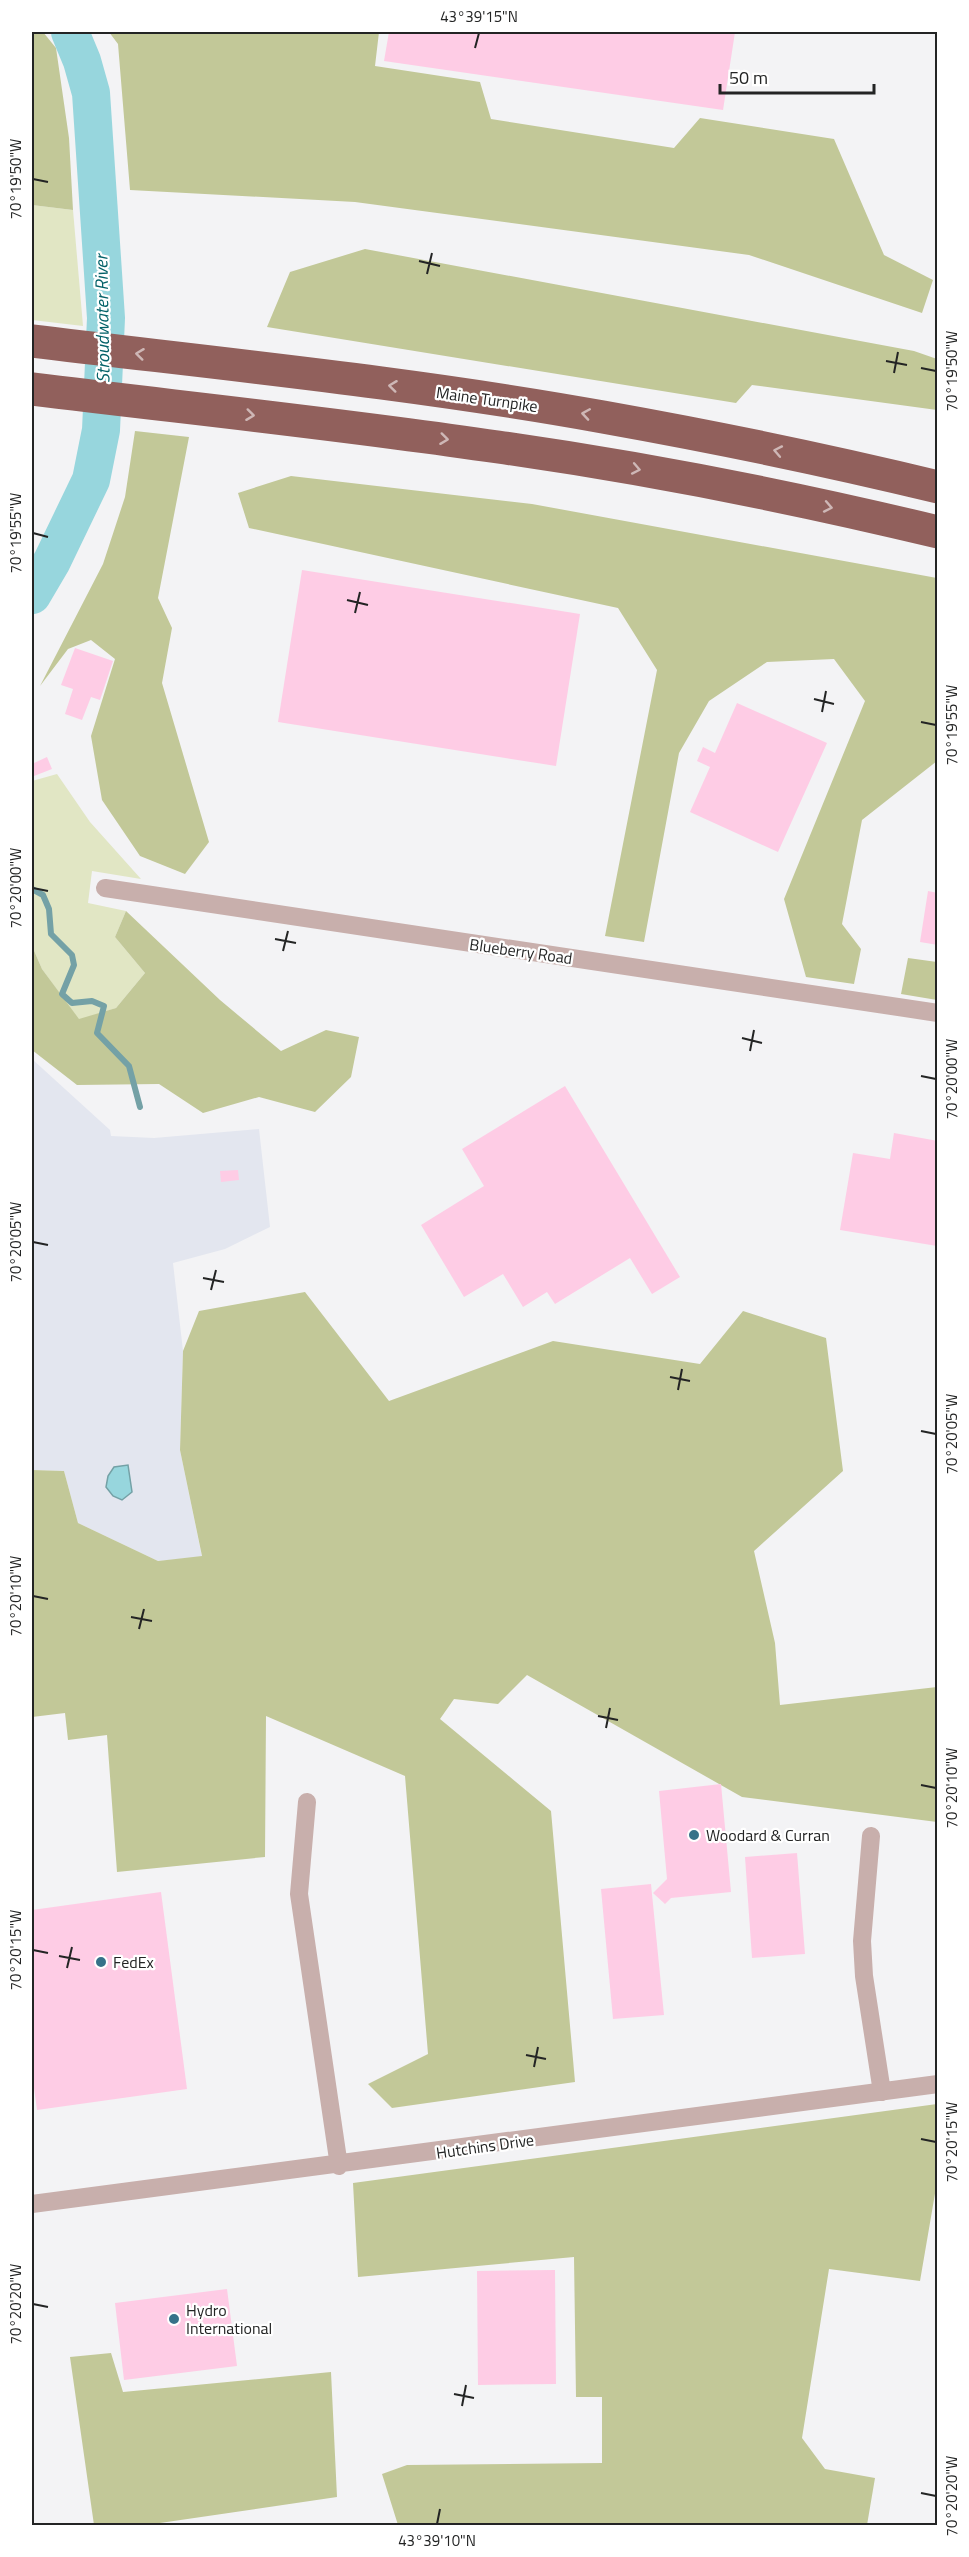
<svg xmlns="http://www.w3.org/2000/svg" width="969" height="2557" font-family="'Titillium Web',sans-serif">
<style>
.built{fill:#e3e6ef}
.green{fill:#e1e6c4}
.forest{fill:#c2c898}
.water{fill:#97d6dd;stroke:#74a1a6;stroke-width:1.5}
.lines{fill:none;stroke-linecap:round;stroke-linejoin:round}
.stream{stroke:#74a1a6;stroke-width:6}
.river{stroke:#97d6dd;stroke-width:38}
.building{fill:#fecce5}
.minor{stroke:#c8afac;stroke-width:18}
.motorway{stroke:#91605c;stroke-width:33}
.oneway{stroke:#ceb7b6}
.ticks{fill:none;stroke:#232424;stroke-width:2}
.poi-dot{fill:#367289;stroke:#fff;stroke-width:2}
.labels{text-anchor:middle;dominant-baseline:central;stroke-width:4.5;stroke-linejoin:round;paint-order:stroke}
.street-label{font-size:16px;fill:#232424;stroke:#fff}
.poi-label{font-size:16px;fill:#232424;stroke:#fff;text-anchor:start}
.water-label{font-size:18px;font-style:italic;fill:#036168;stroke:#fff}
.neatline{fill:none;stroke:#232424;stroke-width:2}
.ticks-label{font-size:15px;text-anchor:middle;fill:#232424}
</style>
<rect width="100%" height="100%" fill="#f3f3f5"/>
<path class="built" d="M 32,1059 L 110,1130 L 111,1136 L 154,1138 L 259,1129 L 270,1227 L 225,1249 L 173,1263 L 183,1351 L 180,1450 L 202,1557 L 158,1561 L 78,1523 L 64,1471 L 32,1470 Z"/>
<path class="green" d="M 32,205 L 73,210 L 83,326 L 32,320 Z
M 57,774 L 90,822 L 141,879 L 92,871 L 88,903 L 126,911 L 115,937 L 145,973 L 116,1008 L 79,1020 L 42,969 L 32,946 L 32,781 Z"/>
<path class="forest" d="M 32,32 L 43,32 L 56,48 L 69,138 L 73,210 L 32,205 Z
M 109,32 L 379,32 L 375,66 L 480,82 L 491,119 L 674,148 L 700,118 L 834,139 L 884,255 L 933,280 L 922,313 L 749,255 L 355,202 L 130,190 L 118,44 Z
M 365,249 L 914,351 L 937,359 L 937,410 L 752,385 L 736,403 L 267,327 L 290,272 Z
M 135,431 L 189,437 L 158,598 L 172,628 L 162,683 L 209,842 L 185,874 L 140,856 L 102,800 L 91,736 L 115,659 L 91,640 L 68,649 L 40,686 L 103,564 L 125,497 Z
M 291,476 L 532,504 L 937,578 L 937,761 L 862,820 L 842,924 L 861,949 L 854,984 L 806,977 L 784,899 L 865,701 L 834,659 L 767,662 L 709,701 L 679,753 L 644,942 L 605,936 L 657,670 L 618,608 L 249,528 L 238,493 Z
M 126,911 L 220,1000 L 281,1051 L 326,1030 L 359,1037 L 351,1077 L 315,1112 L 259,1097 L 203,1113 L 159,1084 L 77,1085 L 32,1050 L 32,946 L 42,969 L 79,1019 L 116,1008 L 145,973 L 115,937 Z
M 908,958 L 937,962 L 937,1000 L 901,994 Z
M 305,1292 L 389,1401 L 553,1341 L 700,1364 L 743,1311 L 826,1338 L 843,1471 L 754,1551 L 775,1643 L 780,1705 L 937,1687 L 937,1822 L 742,1797 L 527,1675 L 498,1704 L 454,1699 L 440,1719 L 551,1811 L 575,2082 L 392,2108 L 368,2084 L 428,2054 L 405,1776 L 266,1716 L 265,1857 L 117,1872 L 107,1735 L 68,1740 L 65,1713 L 32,1717 L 32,1470 L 64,1471 L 78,1523 L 158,1561 L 202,1556 L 180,1450 L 183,1351 L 199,1311 Z
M 937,2104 L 937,2182 L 920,2281 L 829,2269 L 802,2438 L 825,2469 L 875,2478 L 867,2525 L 398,2525 L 382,2474 L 407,2465 L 602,2463 L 602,2397 L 576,2397 L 574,2257 L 358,2277 L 353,2183 Z
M 111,2353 L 123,2392 L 331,2372 L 337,2497 L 160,2523 L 156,2525 L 94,2525 L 70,2357 Z"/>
<path class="water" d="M 128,1465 L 132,1492 L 122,1500 L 113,1496 L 106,1487 L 108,1476 L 114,1467 Z"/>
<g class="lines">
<path class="stream" d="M 32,889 L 43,895 L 49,909 L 51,934 L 72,955 L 74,965 L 62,994 L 72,1003 L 92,1001 L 104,1006 L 97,1033 L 129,1066 L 140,1107"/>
<path class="river" d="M 32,595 L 52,561 L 91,480 L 101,430 L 106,318 L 91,93 L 82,61 L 70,32"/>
</g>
<path class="building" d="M 389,32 L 735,32 L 723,110 L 384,61 Z
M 302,570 L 580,614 L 556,766 L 278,722 Z
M 75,648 L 113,661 L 100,700 L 91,697 L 82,720 L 65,714 L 73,689 L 61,685 Z
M 737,703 L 827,743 L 778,852 L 690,812 L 710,767 L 697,761 L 703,747 L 715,753 Z
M 47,757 L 52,769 L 34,776 L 32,764 Z
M 928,891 L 938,893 L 938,945 L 920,942 Z
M 565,1086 L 680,1277 L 652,1294 L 630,1258 L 555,1304 L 547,1292 L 523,1307 L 503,1274 L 464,1297 L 421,1225 L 484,1186 L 462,1149 Z
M 894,1133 L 938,1141 L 937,1246 L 840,1230 L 853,1153 L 890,1159 Z
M 238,1170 L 239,1180 L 221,1182 L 220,1171 Z
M 721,1784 L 731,1892 L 671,1898 L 665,1904 L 653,1893 L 667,1879 L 659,1791 Z
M 797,1853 L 805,1954 L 752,1958 L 745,1857 Z
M 651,1884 L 664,2015 L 613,2019 L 601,1889 Z
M 161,1892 L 187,2089 L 37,2110 L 32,2073 L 32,1910 Z
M 555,2270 L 556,2384 L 478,2385 L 477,2271 Z
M 227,2289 L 237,2366 L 124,2380 L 115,2303 Z"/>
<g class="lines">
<path class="minor" d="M 105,888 L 938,1013
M 307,1802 L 299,1894 L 339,2166
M 871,1836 L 862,1941 L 864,1976 L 882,2092
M 32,2204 C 334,2166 636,2126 938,2084"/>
<path class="motorway" d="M 32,341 C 222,364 415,383 603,417 C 715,437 827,460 938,487
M 32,389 C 187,408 343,424 498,447 C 646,468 793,497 938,532"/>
</g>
<defs><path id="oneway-chevron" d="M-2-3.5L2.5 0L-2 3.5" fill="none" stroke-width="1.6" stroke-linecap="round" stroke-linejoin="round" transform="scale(1.5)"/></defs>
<g class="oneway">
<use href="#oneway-chevron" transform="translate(140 354) rotate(-173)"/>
<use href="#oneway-chevron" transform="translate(393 386) rotate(-173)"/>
<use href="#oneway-chevron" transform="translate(586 414) rotate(-171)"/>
<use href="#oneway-chevron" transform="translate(250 415) rotate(7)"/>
<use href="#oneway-chevron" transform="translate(444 439) rotate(7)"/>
<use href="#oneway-chevron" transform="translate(778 451) rotate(-169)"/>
<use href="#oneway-chevron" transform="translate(636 469) rotate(11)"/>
<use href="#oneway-chevron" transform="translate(828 507) rotate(11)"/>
</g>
<path class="ticks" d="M 475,48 L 479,33M 33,179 L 48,182M 419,261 L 440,266M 427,274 L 432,253M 886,361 L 907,365M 921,368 L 936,371M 894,373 L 898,352M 33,533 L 48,537M 347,600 L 368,605M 355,613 L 360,592M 814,699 L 834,704M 822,712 L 826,691M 921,722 L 936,725M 33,888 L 48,891M 275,939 L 296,943M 283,951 L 288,931M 742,1038 L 762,1043M 750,1051 L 754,1030M 921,1076 L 936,1079M 33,1242 L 48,1245M 203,1278 L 224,1282M 211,1290 L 216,1270M 670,1377 L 690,1381M 678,1390 L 682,1369M 921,1431 L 936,1434M 33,1596 L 48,1599M 131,1617 L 152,1621M 139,1629 L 144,1609M 598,1716 L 618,1720M 606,1728 L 610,1708M 921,1785 L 936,1788M 33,1950 L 48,1953M 59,1956 L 80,1960M 67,1968 L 72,1947M 526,2055 L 546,2059M 534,2067 L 538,2047M 921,2139 L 936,2142M 33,2304 L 48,2307M 454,2394 L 474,2398M 462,2406 L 466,2385M 921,2493 L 936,2496M 437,2524 L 440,2509"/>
<g class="poi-dot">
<circle cx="694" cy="1835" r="6"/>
<circle cx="101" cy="1962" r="6"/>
<circle cx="174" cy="2319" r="6"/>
</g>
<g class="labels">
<g class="street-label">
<text transform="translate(487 399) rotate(8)">Maine Turnpike</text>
<text transform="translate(521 951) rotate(8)">Blueberry Road</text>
<text transform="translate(485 2146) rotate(-8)">Hutchins Drive</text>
</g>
<g class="poi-label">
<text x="706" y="1835">Woodard &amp; Curran</text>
<text x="113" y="1962">FedEx</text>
<text x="186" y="2310">Hydro<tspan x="186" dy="18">International</tspan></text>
</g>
<g class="water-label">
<text transform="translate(102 319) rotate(-91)">Stroudwater River</text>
</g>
</g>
<rect width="969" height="2557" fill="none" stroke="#ffffff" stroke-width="66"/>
<path d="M720 84v9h154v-9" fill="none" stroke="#232424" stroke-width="3"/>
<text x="729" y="84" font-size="18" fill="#232424" stroke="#ffffff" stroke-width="4.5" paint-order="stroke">50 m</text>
<rect x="33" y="33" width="903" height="2491" class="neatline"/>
<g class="ticks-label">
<text x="479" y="22">43°39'15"N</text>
<text transform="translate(16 179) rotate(-90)" y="5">70°19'50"W</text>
<text transform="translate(952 371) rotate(-90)" y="5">70°19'50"W</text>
<text transform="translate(16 533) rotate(-90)" y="5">70°19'55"W</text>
<text transform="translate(952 725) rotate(-90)" y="5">70°19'55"W</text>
<text transform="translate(16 888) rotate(-90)" y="5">70°20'00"W</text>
<text transform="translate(952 1079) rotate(-90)" y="5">70°20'00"W</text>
<text transform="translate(16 1242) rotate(-90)" y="5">70°20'05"W</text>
<text transform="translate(952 1434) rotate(-90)" y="5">70°20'05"W</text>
<text transform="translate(16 1596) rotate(-90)" y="5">70°20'10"W</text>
<text transform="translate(952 1788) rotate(-90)" y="5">70°20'10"W</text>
<text transform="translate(16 1950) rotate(-90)" y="5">70°20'15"W</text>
<text transform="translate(952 2142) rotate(-90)" y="5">70°20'15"W</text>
<text transform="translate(16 2304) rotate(-90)" y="5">70°20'20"W</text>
<text transform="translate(952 2496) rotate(-90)" y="5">70°20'20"W</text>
<text x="437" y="2546">43°39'10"N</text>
</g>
</svg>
